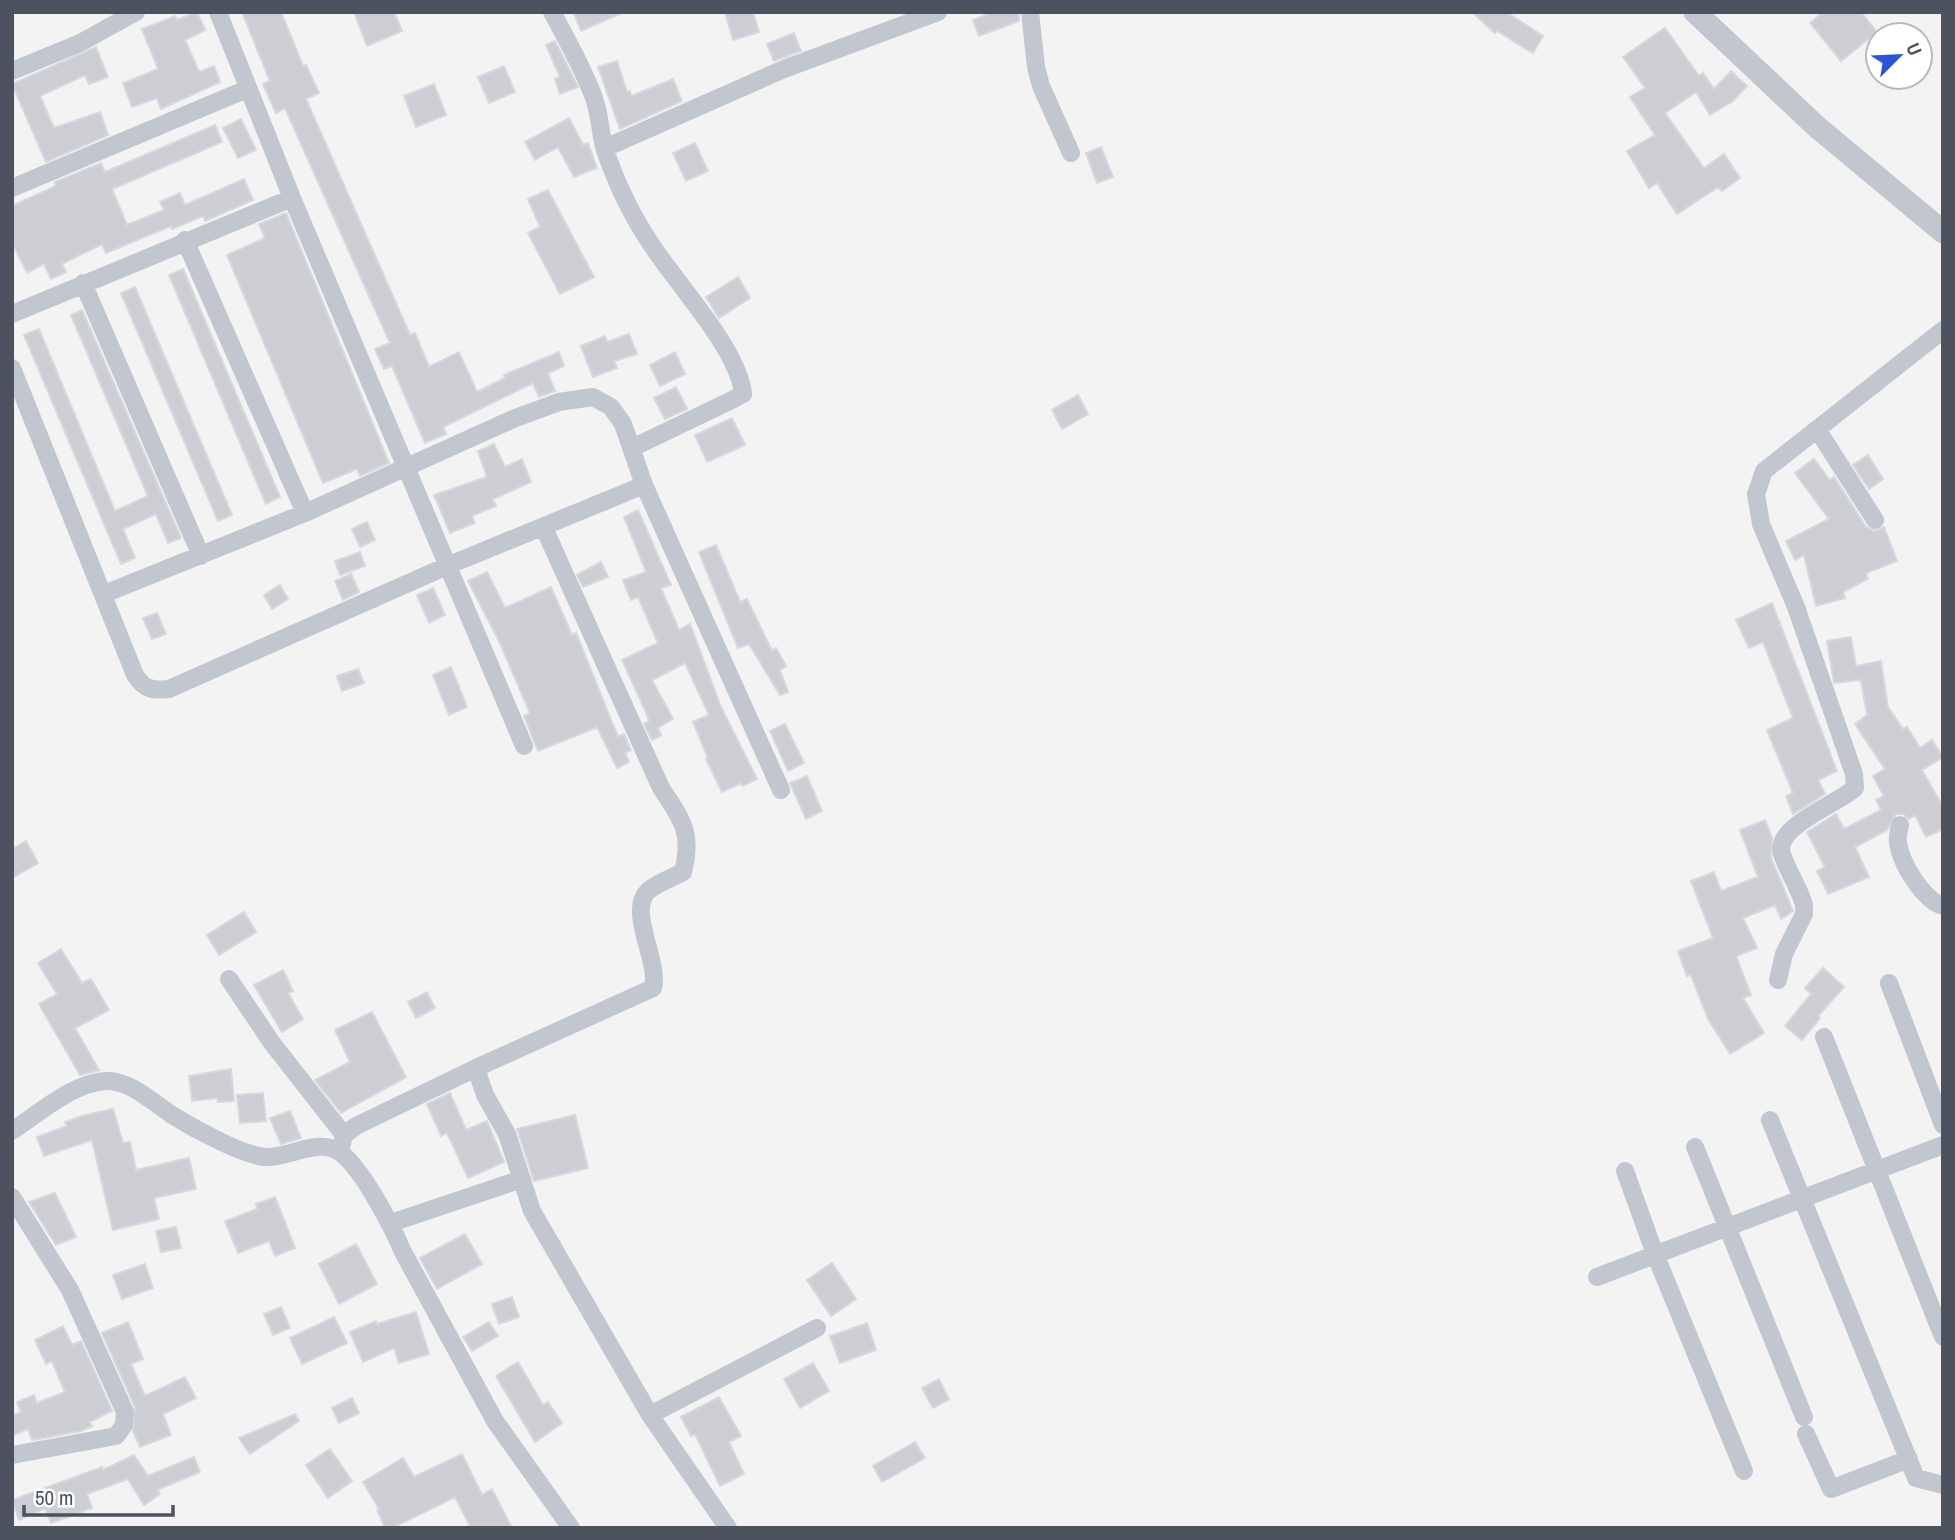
<svg xmlns="http://www.w3.org/2000/svg" width="1955" height="1540" font-family="'Archivo Narrow',sans-serif">
<style>
.building{fill:#cdced4;stroke:#d7d8dd;stroke-width:2}
.lines{fill:none;stroke-linecap:round;stroke-linejoin:round}
.minor{stroke:#c2c7cf;stroke-width:18}
.tertiary{stroke:#c2c7cf;stroke-width:23}
</style>
<rect width="100%" height="100%" fill="#f4f3f3"/>
<path class="building" d="M 197,12 L 205,30 L 185,40 L 199,72 L 214,66 L 220,82 L 161,109 L 157,98 L 132,107 L 123,83 L 158,69 L 142,29 L 175,16 L 177,20 Z
M 242,12 L 281,12 L 303,66 L 306,65 L 319,93 L 306,99 L 410,335 L 415,333 L 429,367 L 459,352 L 477,392 L 505,378 L 504,375 L 559,352 L 564,366 L 548,373 L 555,391 L 539,397 L 533,383 L 443,427 L 446,434 L 425,443 L 392,366 L 384,369 L 375,349 L 390,343 L 285,108 L 276,113 L 263,84 L 270,81 Z
M 354,12 L 394,12 L 402,31 L 367,46 Z
M 573,12 L 624,12 L 581,31 Z
M 725,12 L 753,12 L 759,32 L 733,40 Z
M 992,12 L 1019,12 L 1019,21 L 979,36 L 973,20 Z
M 1472,12 L 1506,12 L 1543,36 L 1533,53 L 1497,31 L 1495,33 Z
M 1823,12 L 1861,12 L 1877,32 L 1841,61 L 1810,23 Z
M 1665,28 L 1699,76 L 1703,73 L 1714,89 L 1731,71 L 1747,86 L 1733,101 L 1710,115 L 1696,92 L 1665,113 L 1704,168 L 1724,154 L 1740,178 L 1722,191 L 1718,187 L 1677,214 L 1657,183 L 1649,188 L 1627,151 L 1655,135 L 1630,97 L 1645,88 L 1623,57 Z
M 794,33 L 801,51 L 774,61 L 767,44 Z
M 555,41 L 578,87 L 560,94 L 555,79 L 560,77 L 546,45 Z
M 96,47 L 108,77 L 89,84 L 85,75 L 40,96 L 54,128 L 100,112 L 108,135 L 46,162 L 12,84 Z
M 617,61 L 627,92 L 630,91 L 631,96 L 673,79 L 682,101 L 620,129 L 598,67 Z
M 504,66 L 515,92 L 489,103 L 478,77 Z
M 434,84 L 446,115 L 416,127 L 404,96 Z
M 569,118 L 583,145 L 588,143 L 597,168 L 574,177 L 558,147 L 535,160 L 525,142 Z
M 241,119 L 256,150 L 238,158 L 223,128 Z
M 215,125 L 222,142 L 112,189 L 127,225 L 164,210 L 160,202 L 180,193 L 185,205 L 244,179 L 253,200 L 205,221 L 203,216 L 172,229 L 171,226 L 106,253 L 102,244 L 62,264 L 66,272 L 51,279 L 44,264 L 27,273 L 12,243 L 12,206 L 56,186 L 55,182 L 101,163 L 105,172 Z
M 695,143 L 708,171 L 686,181 L 673,153 Z
M 1101,147 L 1113,177 L 1097,183 L 1086,153 Z
M 548,190 L 594,277 L 560,294 L 528,233 L 540,227 L 528,199 Z
M 286,213 L 389,463 L 360,476 L 357,469 L 323,483 L 227,255 L 265,238 L 259,224 Z
M 183,269 L 280,497 L 266,504 L 169,275 Z
M 738,277 L 750,298 L 719,318 L 706,297 Z
M 135,287 L 232,515 L 218,521 L 121,293 Z
M 82,310 L 181,538 L 168,543 L 156,514 L 123,529 L 135,558 L 121,564 L 24,335 L 39,329 L 115,511 L 148,496 L 71,315 Z
M 629,334 L 637,354 L 614,361 L 617,368 L 593,377 L 581,346 L 605,336 L 607,342 Z
M 675,352 L 685,374 L 660,386 L 650,365 Z
M 676,387 L 687,409 L 665,419 L 654,398 Z
M 1078,395 L 1088,414 L 1062,429 L 1052,410 Z
M 732,418 L 745,445 L 707,462 L 695,435 Z
M 494,444 L 505,467 L 522,459 L 531,482 L 493,499 L 496,506 L 472,516 L 475,523 L 450,533 L 434,495 L 487,477 L 478,451 Z
M 1868,455 L 1883,479 L 1869,489 L 1853,465 Z
M 1814,459 L 1830,480 L 1834,477 L 1866,527 L 1875,531 L 1884,527 L 1897,561 L 1866,573 L 1868,579 L 1843,592 L 1845,598 L 1816,606 L 1804,555 L 1795,560 L 1786,541 L 1829,519 L 1795,473 Z
M 638,510 L 671,585 L 661,588 L 679,630 L 690,624 L 721,707 L 757,779 L 743,786 L 741,783 L 722,792 L 706,759 L 708,758 L 693,722 L 709,715 L 685,663 L 652,680 L 673,719 L 658,728 L 661,735 L 652,740 L 644,724 L 649,721 L 645,710 L 622,660 L 658,643 L 638,597 L 631,600 L 623,580 L 646,572 L 624,517 Z
M 367,522 L 375,540 L 360,547 L 352,529 Z
M 716,545 L 740,602 L 747,599 L 772,651 L 776,648 L 786,666 L 780,670 L 788,692 L 780,695 L 749,644 L 738,648 L 699,552 Z
M 360,552 L 365,566 L 340,575 L 335,561 Z
M 601,562 L 608,577 L 583,587 L 577,575 Z
M 487,572 L 505,608 L 551,587 L 572,635 L 576,633 L 618,737 L 624,734 L 631,750 L 625,753 L 629,762 L 617,768 L 597,727 L 538,751 L 524,716 L 530,713 L 499,641 L 468,581 Z
M 351,574 L 359,592 L 343,600 L 335,581 Z
M 280,585 L 288,599 L 272,609 L 264,595 Z
M 433,588 L 445,615 L 429,623 L 417,595 Z
M 1772,603 L 1837,771 L 1818,780 L 1825,794 L 1793,814 L 1786,796 L 1793,793 L 1767,730 L 1793,718 L 1763,642 L 1749,648 L 1736,620 Z
M 157,613 L 166,634 L 152,639 L 143,618 Z
M 1851,637 L 1856,666 L 1881,661 L 1888,707 L 1903,729 L 1907,727 L 1920,748 L 1932,740 L 1943,757 L 1922,770 L 1943,807 L 1943,829 L 1926,837 L 1915,815 L 1909,819 L 1903,814 L 1896,814 L 1887,830 L 1855,847 L 1869,877 L 1828,894 L 1817,871 L 1825,867 L 1807,832 L 1836,814 L 1844,829 L 1881,810 L 1876,800 L 1884,796 L 1873,776 L 1885,769 L 1855,724 L 1867,715 L 1861,680 L 1834,683 L 1827,641 Z
M 451,667 L 467,707 L 449,715 L 433,675 Z
M 358,669 L 364,683 L 342,691 L 337,676 Z
M 785,724 L 804,763 L 788,771 L 770,731 Z
M 807,776 L 822,811 L 806,819 L 790,783 Z
M 1765,820 L 1772,838 L 1771,858 L 1793,911 L 1781,919 L 1775,905 L 1743,918 L 1757,948 L 1736,956 L 1751,995 L 1743,998 L 1764,1033 L 1730,1054 L 1708,1019 L 1691,975 L 1687,976 L 1678,951 L 1713,938 L 1691,881 L 1714,872 L 1721,891 L 1758,877 L 1740,830 Z
M 26,841 L 38,863 L 12,878 L 12,849 Z
M 244,912 L 256,932 L 219,955 L 207,935 Z
M 61,949 L 82,983 L 91,979 L 109,1010 L 75,1028 L 99,1070 L 80,1075 L 39,1004 L 57,994 L 38,963 Z
M 1823,968 L 1844,987 L 1818,1016 L 1820,1018 L 1802,1040 L 1785,1026 L 1811,994 L 1805,988 Z
M 283,970 L 293,991 L 288,993 L 303,1019 L 282,1032 L 254,985 Z
M 427,992 L 435,1008 L 416,1018 L 408,1002 Z
M 372,1012 L 406,1077 L 341,1113 L 315,1080 L 350,1062 L 335,1030 Z
M 231,1069 L 234,1101 L 218,1102 L 217,1098 L 192,1101 L 189,1076 Z
M 263,1093 L 266,1121 L 240,1123 L 237,1095 Z
M 450,1093 L 466,1130 L 487,1121 L 504,1162 L 468,1178 L 447,1133 L 441,1136 L 427,1104 Z
M 113,1109 L 123,1143 L 130,1142 L 136,1170 L 189,1158 L 196,1189 L 154,1198 L 159,1219 L 113,1230 L 92,1140 L 44,1156 L 37,1137 L 67,1126 L 65,1122 L 82,1116 Z
M 290,1111 L 301,1138 L 281,1144 L 270,1118 Z
M 575,1115 L 588,1168 L 534,1181 L 517,1129 Z
M 55,1193 L 76,1237 L 56,1245 L 29,1202 Z
M 275,1197 L 295,1248 L 275,1256 L 269,1241 L 238,1253 L 225,1221 L 257,1209 L 256,1204 Z
M 176,1227 L 181,1248 L 161,1252 L 156,1231 Z
M 465,1234 L 482,1264 L 437,1289 L 420,1258 Z
M 356,1244 L 377,1284 L 339,1304 L 319,1264 Z
M 832,1263 L 856,1299 L 831,1316 L 807,1280 Z
M 145,1264 L 153,1288 L 122,1299 L 113,1275 Z
M 512,1297 L 519,1317 L 499,1324 L 492,1304 Z
M 281,1307 L 290,1328 L 273,1335 L 264,1314 Z
M 416,1312 L 429,1354 L 399,1363 L 394,1348 L 363,1362 L 350,1332 L 376,1321 L 377,1324 Z
M 334,1317 L 347,1343 L 302,1364 L 290,1338 Z
M 128,1322 L 143,1359 L 131,1364 L 145,1396 L 185,1377 L 196,1398 L 163,1414 L 171,1435 L 140,1447 L 133,1431 L 135,1407 L 102,1333 Z
M 489,1322 L 498,1336 L 472,1351 L 463,1337 Z
M 867,1323 L 876,1350 L 840,1363 L 830,1336 Z
M 63,1326 L 72,1345 L 81,1341 L 112,1411 L 89,1422 L 92,1426 L 81,1431 L 32,1440 L 28,1429 L 12,1436 L 12,1416 L 21,1412 L 17,1402 L 34,1395 L 37,1403 L 65,1392 L 52,1361 L 46,1364 L 35,1340 Z
M 518,1362 L 543,1405 L 548,1402 L 562,1423 L 535,1442 L 496,1376 Z
M 813,1363 L 829,1391 L 800,1408 L 784,1379 Z
M 939,1379 L 949,1399 L 933,1408 L 922,1388 Z
M 719,1397 L 741,1436 L 729,1442 L 744,1474 L 720,1486 L 695,1434 L 691,1436 L 681,1417 Z
M 352,1398 L 359,1413 L 339,1423 L 332,1408 Z
M 295,1414 L 299,1421 L 250,1454 L 239,1438 Z
M 915,1442 L 925,1458 L 882,1482 L 873,1466 Z
M 330,1449 L 352,1481 L 328,1498 L 306,1465 Z
M 462,1454 L 482,1495 L 492,1489 L 512,1528 L 471,1528 L 455,1497 L 392,1528 L 385,1528 L 377,1510 L 379,1509 L 363,1482 L 403,1458 L 414,1477 Z
M 134,1455 L 148,1476 L 194,1457 L 200,1472 L 157,1490 L 160,1494 L 144,1505 L 128,1479 L 87,1494 L 92,1508 L 76,1514 L 51,1523 L 45,1508 L 19,1520 L 12,1500 L 102,1467 L 103,1470 Z"/>
<g class="lines">
<path class="minor" d="M 218,12 L 292,198 L 524,746
M 552,12 C 567,40 583,68 594,98 C 600,115 600,133 605,150 C 616,182 631,214 649,241 C 674,281 739,349 743,394 L 734,399 L 632,448
M 1030,12 L 1036,67 L 1041,86 L 1071,153
M 12,71 L 80,43 L 136,12
M 605,148 L 784,69 L 938,12
M 12,188 L 247,89
M 185,240 L 305,513
M 83,283 L 201,556
M 12,314 L 292,198
M 12,368 L 135,675 C 144,689 152,691 169,689 L 447,566 L 644,485
M 1817,429 L 1875,520
M 104,594 L 305,513 L 513,419 L 559,402 L 593,397 L 611,407 L 623,424 L 644,485 L 781,790
M 1900,825 C 1899,830 1897,837 1898,842 C 1900,862 1923,900 1943,906
M 229,979 L 272,1043 L 344,1135
M 1778,980 L 1784,954 L 1804,914 L 1804,905 C 1799,887 1788,872 1782,854 C 1773,827 1836,805 1855,788 L 1854,774 L 1796,607 L 1761,524 L 1756,494 L 1764,471 L 1943,330
M 1889,983 L 1943,1125
M 1824,1037 L 1943,1337
M 476,1068 L 653,988 C 660,962 627,911 648,891 C 657,883 672,878 683,872 C 693,832 682,820 661,788 L 544,528
M 1770,1120 L 1916,1478 L 1943,1485
M 12,1131 C 38,1114 74,1082 106,1081 C 130,1080 154,1103 172,1115 C 193,1128 240,1154 264,1157 C 289,1159 319,1136 341,1153 C 363,1170 392,1226 403,1252 L 495,1421 L 571,1528
M 1695,1147 L 1804,1417
M 340,1152 L 344,1135 L 356,1126 L 476,1068 L 485,1095 L 507,1134 L 532,1211 L 650,1415 L 728,1528
M 1625,1171 L 1655,1254 L 1744,1471
M 12,1197 L 70,1290 L 125,1412 L 124,1425 L 116,1436 L 12,1455
M 391,1223 L 522,1179
M 1597,1277 L 1943,1145
M 650,1415 L 817,1328
M 1806,1434 L 1831,1489 L 1909,1459"/>
<path class="tertiary" d="M 1695,12 L 1817,127 L 1943,232"/>
</g>
<rect width="1955" height="1540" fill="none" stroke="#4c525e" stroke-width="28"/>
<g transform="translate(1899 56) rotate(66)"><circle r="33" fill="#ffffff" stroke="#b7babf" stroke-width="2"/>
<path d="M0-5L12 26L0 18L-12 26Z" fill="#2c55d5"/>
<text y="-10" font-size="19" font-weight="bold" text-anchor="middle" fill="#4c525e">U</text>
</g>
<path d="M24 1505v10h149v-10" fill="none" stroke="#4c525e" stroke-width="3.5"/>
<text x="35" y="1505" font-size="21" fill="#4c525e" stroke="#ffffff" stroke-width="5" paint-order="stroke">50 m</text>
</svg>
